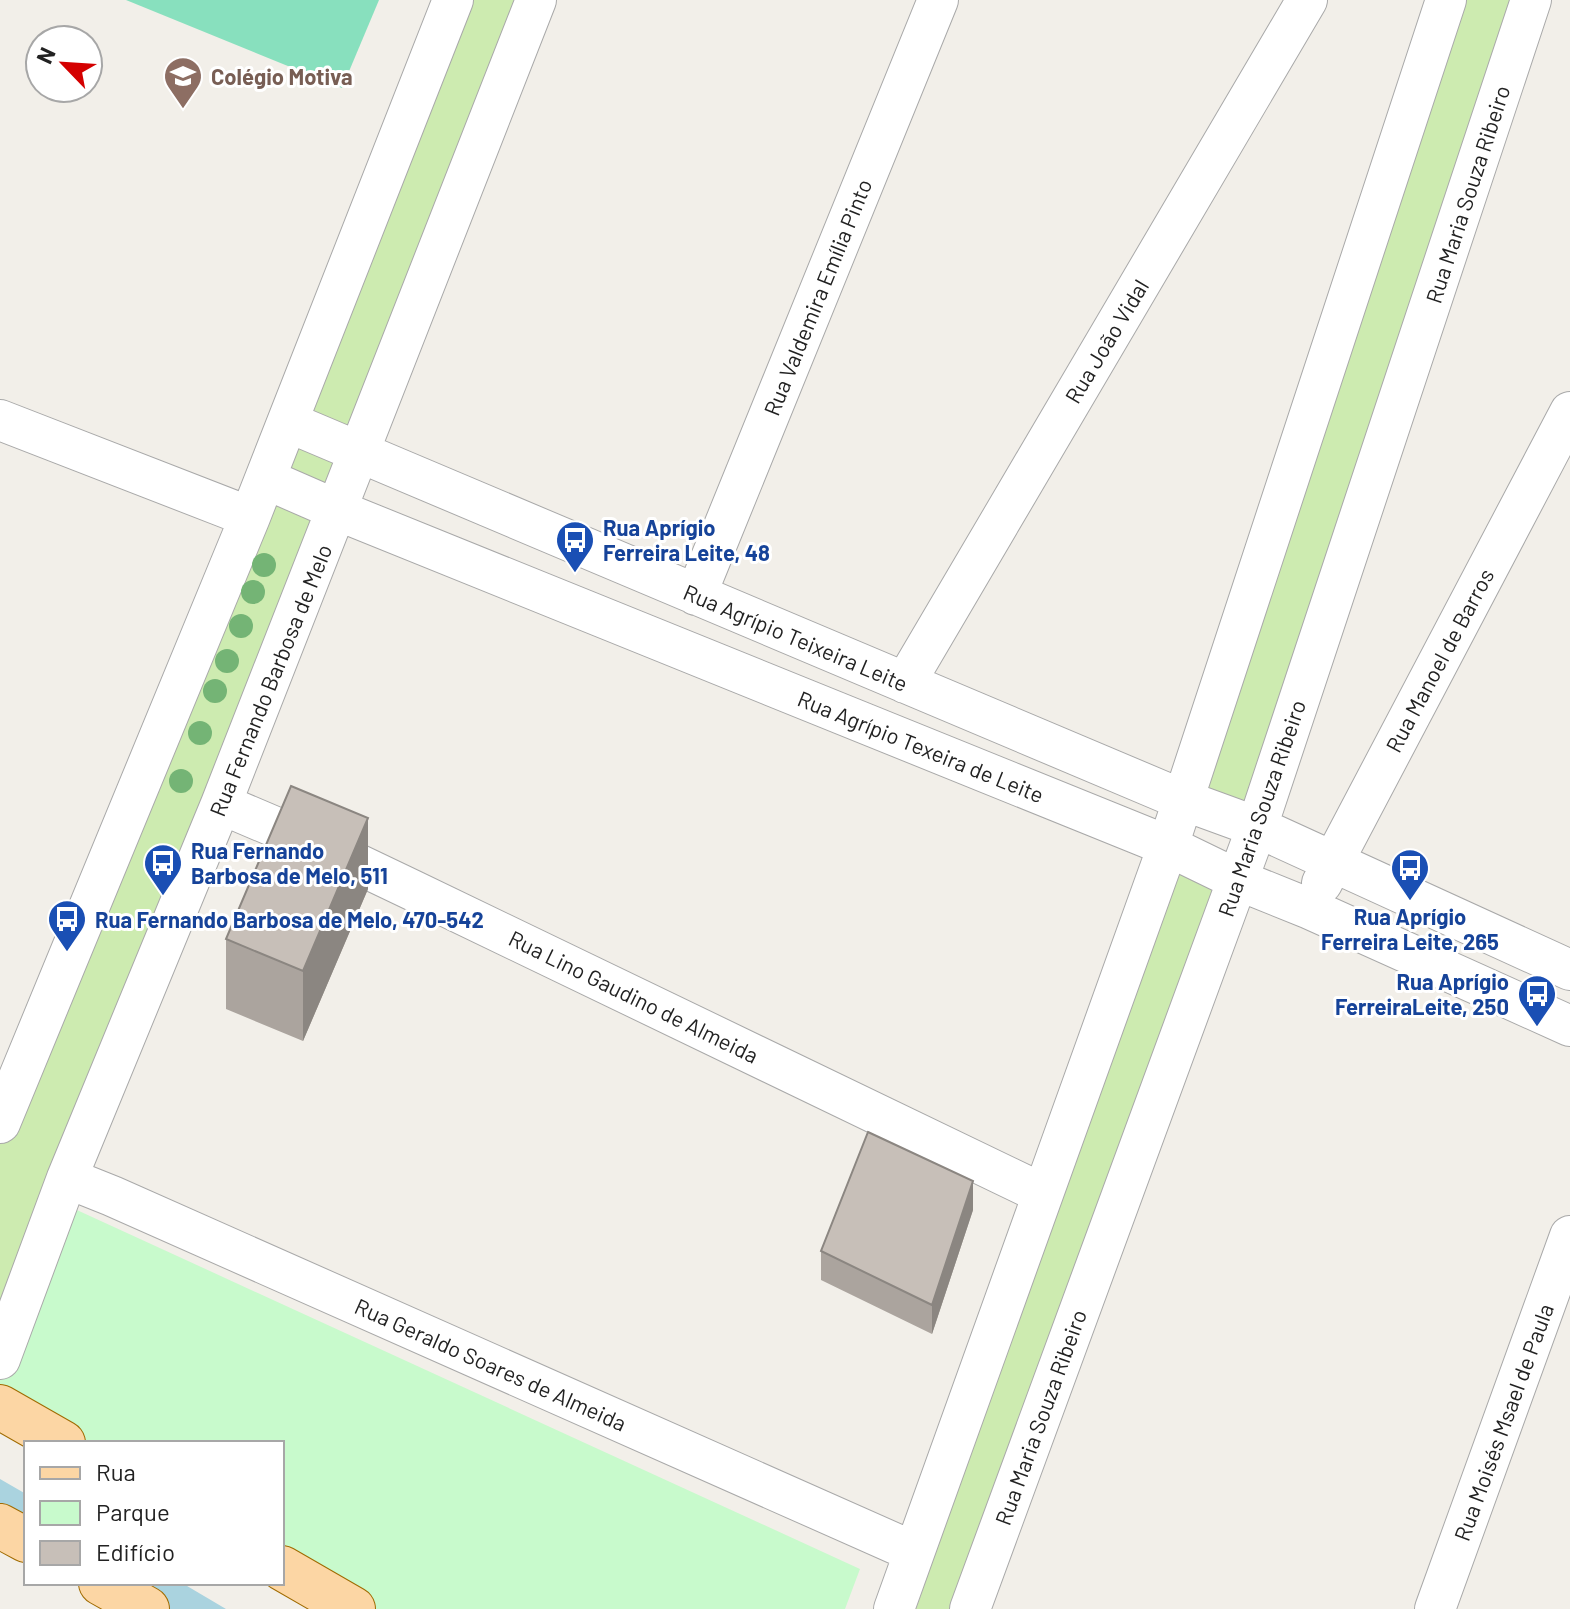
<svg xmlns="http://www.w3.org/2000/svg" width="1570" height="1609" font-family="Barlow,sans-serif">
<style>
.grass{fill:#cdebb0}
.park{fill:#c8facc}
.pitch{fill:#88e0be}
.water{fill:#aad3df}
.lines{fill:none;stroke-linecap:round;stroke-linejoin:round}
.minor-casing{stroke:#a9a9a9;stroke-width:42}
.major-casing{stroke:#a06b00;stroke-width:46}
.minor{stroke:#fff;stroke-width:40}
.major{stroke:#fcd6a4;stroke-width:44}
.tree{fill:#74b475}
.wall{fill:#aba49e}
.shaded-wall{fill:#8b8681}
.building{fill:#c7bfb8;stroke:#8b8681;stroke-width:2}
.labels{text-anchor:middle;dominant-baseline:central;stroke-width:6;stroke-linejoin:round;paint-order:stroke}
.education-label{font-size:22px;font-weight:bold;fill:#785e54;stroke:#fff;text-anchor:start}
.street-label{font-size:22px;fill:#222;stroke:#fff}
.transit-label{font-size:22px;font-weight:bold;fill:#164399;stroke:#fff;text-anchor:start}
</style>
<rect width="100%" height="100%" fill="#f2efe9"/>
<path class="grass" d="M 461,0 L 527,0 L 353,436 L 300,414 Z
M 1463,0 L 1516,0 L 1250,808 L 1201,793 Z
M 291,443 L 341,459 L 0,1320 L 0,1135 Z
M 1176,862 L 1221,887 L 954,1609 L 916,1609 Z"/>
<path class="park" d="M 55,1200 L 860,1569 L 845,1609 L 328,1609 L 282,1582 L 282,1443 L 51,1443 L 0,1412 L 0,1339 Z"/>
<path class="pitch" d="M 126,0 L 379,0 L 342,88 Z"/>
<path class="water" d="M 0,1479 L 26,1494 L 26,1526 L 0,1511 Z
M 123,1583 L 182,1583 L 226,1609 L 167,1609 Z"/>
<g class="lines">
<defs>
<path id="minor" d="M 0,420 L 250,517
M 288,422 L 1183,800 L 1257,827 L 1570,970
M 266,479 L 337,510 L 1168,846 L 1238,880 L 1310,909 L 1570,1026
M 696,595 L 938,0
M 905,683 L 1307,0
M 221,804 L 322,847 L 412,890 L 1043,1194
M 1322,883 L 1570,412
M 0,1123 L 250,517 L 453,0
M 67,1178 L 112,1196 L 914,1552
M 0,1359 L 67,1178 L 221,804 L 536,0
M 894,1609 L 1168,846 L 1446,0
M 970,1609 L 1257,827 L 1531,0
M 1435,1609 L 1570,1236"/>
<path id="major" d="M 0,1407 L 63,1443
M 0,1526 L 26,1540
M 282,1568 L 353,1609
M 101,1583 L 147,1609"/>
</defs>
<use href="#minor" class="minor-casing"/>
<use href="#major" class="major-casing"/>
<use href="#minor" class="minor"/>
<use href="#major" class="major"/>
</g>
<g class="tree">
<circle cx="264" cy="565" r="12"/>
<circle cx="253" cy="592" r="12"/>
<circle cx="241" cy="626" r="12"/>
<circle cx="227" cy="661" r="12"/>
<circle cx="215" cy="691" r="12"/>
<circle cx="200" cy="733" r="12"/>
<circle cx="181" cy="781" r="12"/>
</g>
<path class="wall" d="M 368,889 L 303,1041 L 226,1009 L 226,939 Z
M 973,1210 L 932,1334 L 821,1280 L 821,1251 Z"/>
<path class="shaded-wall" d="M 368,818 L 368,889 L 303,1041 L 303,971 Z
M 973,1181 L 973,1210 L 932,1334 L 932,1305 Z"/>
<path class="building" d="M 291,786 L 368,818 L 303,971 L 226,939 Z
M 868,1132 L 973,1181 L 932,1305 L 821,1251 Z"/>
<defs>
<symbol id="school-pin" viewBox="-11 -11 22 30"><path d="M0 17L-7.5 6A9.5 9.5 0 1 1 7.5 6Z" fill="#8d6e63" stroke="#fff"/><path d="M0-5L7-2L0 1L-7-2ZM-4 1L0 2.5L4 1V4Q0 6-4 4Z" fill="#fff"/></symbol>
<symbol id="bus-pin" viewBox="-11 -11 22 30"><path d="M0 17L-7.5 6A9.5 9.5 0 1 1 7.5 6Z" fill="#1a4fb4" stroke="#fff"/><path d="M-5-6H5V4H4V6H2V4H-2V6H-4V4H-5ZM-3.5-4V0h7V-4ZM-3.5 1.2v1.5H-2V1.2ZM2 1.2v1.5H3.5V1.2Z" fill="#fff"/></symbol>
</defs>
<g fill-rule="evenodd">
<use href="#school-pin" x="161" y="54" width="44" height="60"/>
<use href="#bus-pin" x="553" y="518" width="44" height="60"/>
<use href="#bus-pin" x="141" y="841" width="44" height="60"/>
<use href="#bus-pin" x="1388" y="846" width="44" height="60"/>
<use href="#bus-pin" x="45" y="897" width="44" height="60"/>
<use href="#bus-pin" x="1515" y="972" width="44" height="60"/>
</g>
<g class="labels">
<g class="education-label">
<text x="211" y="76">Colégio Motiva</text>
</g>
<g class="street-label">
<text transform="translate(1467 194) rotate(-72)">Rua Maria Souza Ribeiro</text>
<text transform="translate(817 297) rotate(-68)">Rua Valdemira Emília Pinto</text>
<text transform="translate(1106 341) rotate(-59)">Rua João Vidal</text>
<text transform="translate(796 637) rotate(23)">Rua Agrípio Teixeira Leite</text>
<text transform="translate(1439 660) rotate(-62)">Rua Manoel de Barros</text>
<text transform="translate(270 680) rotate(-68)">Rua Fernando Barbosa de Melo</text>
<text transform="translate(921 746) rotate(22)">Rua Agrípio Texeira de Leite</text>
<text transform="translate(1261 808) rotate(-71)">Rua Maria Souza Ribeiro</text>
<text transform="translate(634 996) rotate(26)">Rua Lino Gaudino de Almeida</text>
<text transform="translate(491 1364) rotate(24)">Rua Geraldo Soares de Almeida</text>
<text transform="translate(1040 1417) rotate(-70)">Rua Maria Souza Ribeiro</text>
<text transform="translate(1503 1422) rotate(-70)">Rua Moisés Msael de Paula</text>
</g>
<g class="transit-label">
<text x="603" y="527">Rua Aprígio<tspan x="603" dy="25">Ferreira Leite, 48</tspan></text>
<text x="191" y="850">Rua Fernando<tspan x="191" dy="25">Barbosa de Melo, 511</tspan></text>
<text x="1410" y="916" text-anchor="middle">Rua Aprígio<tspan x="1410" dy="25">Ferreira Leite, 265</tspan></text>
<text x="95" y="919">Rua Fernando Barbosa de Melo, 470-542</text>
<text x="1509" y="981" text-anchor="end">Rua Aprígio<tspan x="1509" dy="25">FerreiraLeite, 250</tspan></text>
</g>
</g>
<rect x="24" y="1441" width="260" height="144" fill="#ffffff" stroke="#a7a7a7" stroke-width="2"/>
<rect x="40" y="1467" width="40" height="12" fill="#fcd6a4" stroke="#a7a7a7" stroke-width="2"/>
<text x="96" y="1481" font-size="24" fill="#222222">Rua</text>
<rect x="40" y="1501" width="40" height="24" fill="#c8facc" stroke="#a7a7a7" stroke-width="2"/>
<text x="96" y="1521" font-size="24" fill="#222222">Parque</text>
<rect x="40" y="1541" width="40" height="24" fill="#c7bfb8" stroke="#a7a7a7" stroke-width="2"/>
<text x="96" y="1561" font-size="24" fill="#222222">Edifício</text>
<g transform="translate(64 64) rotate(295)"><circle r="38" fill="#ffffff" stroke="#a7a7a7" stroke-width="2"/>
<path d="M0-6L14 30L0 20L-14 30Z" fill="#d40000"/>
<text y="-12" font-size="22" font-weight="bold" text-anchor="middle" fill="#222222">N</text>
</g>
</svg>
